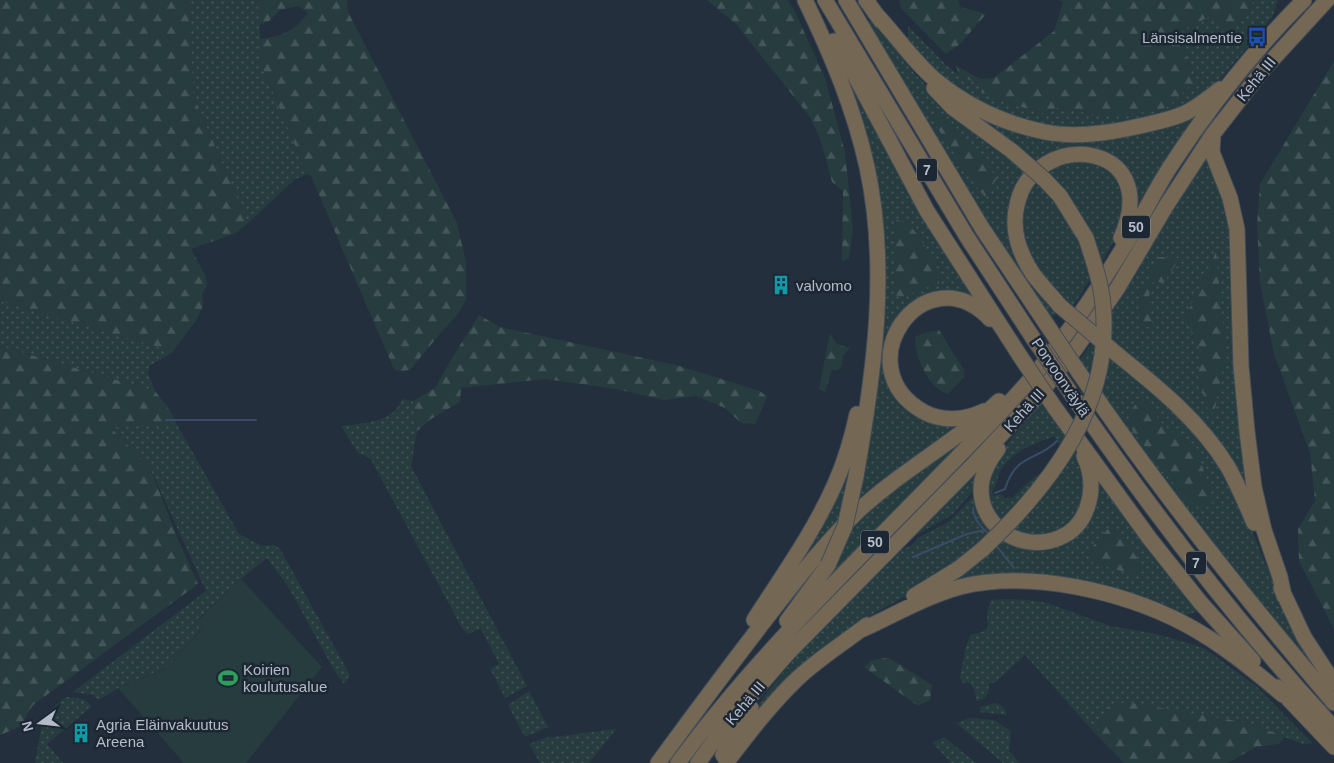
<svg xmlns="http://www.w3.org/2000/svg" width="1334" height="763" font-family="Arial,sans-serif">
<style>
.grass{fill:url(#grass-dots);fill-rule:evenodd}
.forest{fill:url(#forest-firs)}
.park{fill:#263c3f}
.lines{fill:none;stroke-linecap:round;stroke-linejoin:round}
.stream{stroke:#394c67;stroke-width:2}
.highway-casing{stroke:#434c59;stroke-width:17}
.highway{stroke:#746855;stroke-width:15}
.highway-bridge-casing{stroke:#434c59;stroke-width:17;stroke-linecap:butt}
.highway-bridge{stroke:#746855;stroke-width:15}
.labels{text-anchor:middle;dominant-baseline:central;stroke-width:5;stroke-linejoin:round;paint-order:stroke}
.shield{fill:#1d2633;stroke:#878f9c;stroke-width:1}
.shield-label{font-size:14px;font-weight:bold;fill:#b4bcc9}
.poi-label{font-size:15px;fill:#b4bcc9;stroke:#1d2633;text-anchor:start}
.street-label{font-size:15px;fill:#b4bcc9;stroke:#1d2633}
</style>
<defs>
<pattern id="grass-dots" width="8" height="8" patternUnits="userSpaceOnUse" patternTransform="scale(1.25)"><rect width="8" height="8" fill="#263c3f"/><path d="M2 2h.1M6 6h.1" fill="none" stroke="#435659" stroke-width="1.8" stroke-linecap="round"/></pattern>
<pattern id="forest-firs" width="22" height="20" patternUnits="userSpaceOnUse" patternTransform="scale(1.25)"><rect width="22" height="20" fill="#263c3f"/><path d="M5 1l3.5 6h-7zM16 11l3.5 6h-7z" fill="#435659"/></pattern>
</defs>
<rect width="100%" height="100%" fill="#242f3e"/>
<path class="grass" d="M 190,0 L 258,0 L 262,66 L 307,174 L 294,180 L 248,223 L 193,95 Z
M 1254,0 L 1278,0 L 1273,16 L 1213,88 L 1201,98 L 1171,113 L 1115,125 L 1065,128 L 1017,120 L 945,83 L 908,44 L 908,26 L 947,66 L 959,75 L 978,84 L 1000,101 L 1043,113 L 1059,107 L 1076,110 L 1095,116 L 1125,113 L 1190,66 L 1176,29 L 1188,28 L 1212,15 L 1232,33 Z
M 866,20 L 875,22 L 914,73 L 940,100 L 1029,172 L 1010,221 L 1059,311 L 1050,319 L 985,220 Z
M 836,52 L 983,307 L 942,295 L 891,333 L 904,403 L 969,419 L 854,509 L 880,243 Z
M 961,103 L 1078,136 L 1207,104 L 1188,128 L 1133,213 L 1109,157 L 1038,165 Z
M 1204,155 L 1209,159 L 1230,212 L 1253,507 L 1241,483 L 1109,341 L 1109,316 L 1133,279 L 1172,205 Z
M 1077,159 L 1110,168 L 1125,195 L 1117,235 L 1101,264 L 1044,171 Z
M 1035,178 L 1058,204 L 1079,241 L 1092,277 L 1071,309 L 1030,259 L 1019,217 Z
M 0,301 L 173,351 L 170,354 L 149,366 L 148,373 L 155,391 L 0,346 Z
M 1094,340 L 1185,418 L 1233,486 L 1283,605 L 1332,686 L 1311,665 L 1193,519 L 1078,362 ZM 1144,401 L 1164,426 L 1195,448 L 1132,409 Z
M 402,399 L 413,401 L 417,431 L 411,466 L 527,686 L 505,698 L 490,669 L 499,664 L 481,629 L 468,634 L 462,628 L 370,458 L 358,453 L 341,426 C 363,423 394,423 402,399 Z
M 1043,401 L 1067,437 L 1060,445 L 1054,436 C 1033,445 1013,450 1001,470 C 996,479 998,484 992,492 L 993,496 L 1001,494 L 1005,498 L 1012,498 L 1026,484 L 1046,469 L 1026,495 L 999,523 C 996,517 990,510 988,503 C 977,470 1024,425 1043,401 Z
M 176,423 L 239,534 L 262,546 L 274,545 L 280,549 L 350,675 L 344,684 L 334,670 L 289,588 L 267,558 L 241,579 L 198,619 L 203,627 L 168,667 L 118,688 L 99,700 L 92,695 L 73,692 L 206,591 L 150,468 L 110,427 Z
M 981,424 L 801,610 L 856,518 Z
M 1074,447 L 1086,474 L 1080,516 L 1050,538 L 1008,531 Z
M 855,452 L 840,522 L 782,589 Z
M 982,463 L 978,485 L 952,515 L 916,535 L 915,534 Z
M 1095,475 L 1201,610 L 1179,618 L 1095,588 L 947,588 L 952,578 L 1003,537 L 1066,539 Z
M 977,492 L 995,529 L 940,577 L 855,624 L 834,640 L 735,740 C 751,715 767,691 786,669 C 821,626 863,588 902,549 L 911,546 L 918,538 L 950,521 Z
M 1007,599 L 1028,600 L 1047,603 L 1110,626 L 1157,634 L 1204,648 L 1256,686 L 1312,743 L 1303,744 L 1248,723 L 1110,705 L 1094,732 L 1025,655 L 996,682 L 989,683 C 989,693 987,700 976,701 C 976,693 975,689 970,683 L 963,683 L 960,678 L 965,650 L 970,635 L 982,632 L 988,628 L 987,613 L 991,600 Z
M 529,691 L 548,727 L 525,737 L 508,705 Z
M 66,697 C 76,698 86,697 91,707 L 47,744 L 63,763 L 35,763 L 43,717 Z
M 996,703 C 1002,705 1006,710 1007,715 L 980,712 L 980,707 Z
M 970,718 L 994,720 L 1011,731 L 1009,751 L 1020,763 L 1003,763 L 956,723 Z
M 616,729 L 589,763 L 540,763 L 529,744 L 545,738 Z
M 944,737 L 976,763 L 949,763 L 950,762 L 933,743 Z"/>
<path class="forest" d="M 0,0 L 190,0 L 193,95 L 248,223 L 236,233 L 191,249 L 206,277 L 207,286 L 202,294 L 203,306 L 197,319 L 173,351 L 0,301 Z
M 258,0 L 347,0 L 348,12 L 457,223 L 466,262 L 466,300 L 458,314 L 444,329 L 410,370 L 398,371 L 394,369 L 311,176 L 307,174 L 262,66 L 260,39 C 284,36 293,32 308,13 L 298,6 L 280,10 L 269,21 L 259,25 Z
M 707,0 L 788,0 L 796,14 L 825,78 L 845,152 L 853,229 L 849,259 L 842,261 L 843,191 L 832,182 L 821,141 L 810,117 L 736,24 Z
M 899,0 L 958,0 L 960,7 L 986,14 L 960,44 L 946,54 L 901,8 Z
M 1058,0 L 1254,0 L 1232,33 L 1212,15 L 1188,28 L 1176,29 L 1179,32 L 1194,82 L 1170,105 L 1159,111 L 1095,116 L 1076,110 L 1059,107 L 1043,113 L 1000,101 L 982,92 L 978,84 L 959,75 L 956,66 L 981,79 L 994,78 L 1054,31 L 1063,2 Z
M 1334,61 L 1334,629 L 1299,561 L 1298,529 L 1315,501 L 1310,453 L 1274,354 L 1260,283 L 1257,224 L 1260,184 Z
M 935,109 L 969,144 L 997,178 L 985,197 L 975,185 L 934,123 Z
M 896,220 L 907,222 L 920,238 L 938,270 L 939,285 L 920,289 L 902,298 L 894,294 Z
M 1216,252 L 1226,353 L 1214,414 L 1208,410 L 1198,376 L 1201,351 L 1185,318 Z
M 1159,257 L 1180,258 L 1163,284 L 1154,279 C 1147,299 1146,308 1155,328 L 1140,326 L 1138,299 Z
M 479,315 L 500,327 L 676,365 L 760,391 L 767,397 L 755,424 L 741,423 L 725,408 L 696,396 L 664,400 L 616,389 L 545,379 L 461,388 L 460,402 L 431,419 L 417,431 L 413,401 L 435,388 L 452,358 Z
M 939,330 L 964,370 L 964,377 L 948,394 C 932,390 921,368 917,353 C 915,348 916,342 915,337 L 924,333 Z
M 830,333 L 837,344 L 850,348 L 843,356 L 842,366 L 838,370 L 832,370 L 825,392 L 819,389 Z
M 0,346 L 155,391 L 171,412 L 176,423 L 111,428 L 150,468 L 177,537 L 198,584 L 33,705 L 20,727 L 0,735 Z
M 1140,399 L 1144,401 L 1164,426 L 1195,447 L 1210,487 L 1213,502 L 1203,511 L 1183,496 L 1129,426 L 1132,409 Z
M 1112,524 L 1144,567 L 1132,574 L 1093,563 L 1087,553 Z
M 883,658 L 891,659 L 932,685 L 930,700 L 918,706 L 864,667 L 871,661 Z
M 1127,702 L 1248,723 L 1285,737 L 1279,744 L 1256,747 L 1228,763 L 1124,763 L 1094,732 L 1110,705 Z"/>
<path class="park" d="M 241,579 L 322,667 L 246,763 L 184,763 L 118,688 L 168,667 L 203,628 L 198,620 Z"/>
<g class="lines">
<path class="stream" d="M 166,420 L 256,420
M 995,493 L 1005,489 C 1016,453 1036,462 1057,441
M 973,508 C 974,520 980,526 989,534
M 995,544 L 1014,568
M 913,557 L 967,534 L 985,530"/>
<defs>
<path id="highway" d="M 805,0 C 831,54 854,108 867,167 C 889,269 874,374 856,476
M 825,0 L 967,237 L 1033,338
M 846,0 L 982,228 L 1047,325
M 866,0 L 881,21
M 875,13 C 896,35 916,65 939,83 C 969,107 1006,124 1045,132 C 1081,139 1121,131 1157,122 C 1168,119 1179,117 1189,111 C 1200,105 1210,97 1220,89
M 834,41 L 853,72 L 927,211 L 1020,356
M 934,88 L 953,108 L 1012,151
M 1213,135 L 1212,152 L 1230,198 L 1237,229 L 1241,366 L 1247,431 L 1254,487 L 1264,530 L 1280,577 L 1284,596
M 1060,196 L 1086,238
M 1060,306 C 1051,295 1041,285 1033,274 C 1019,253 1011,229 1017,205 C 1033,128 1165,139 1121,238
M 1118,355 C 1159,388 1200,421 1228,467 C 1238,485 1246,504 1254,523
M 1080,374 C 1158,489 1244,597 1334,703
M 1068,389 C 1149,508 1237,623 1334,728
M 1055,408 L 1150,539 L 1200,602 L 1253,661
M 984,411 C 966,420 942,422 924,412 C 843,367 924,251 990,319
M 998,449 C 990,459 985,468 982,480 C 974,524 1020,554 1059,538 C 1072,533 1082,522 1087,508 C 1093,491 1092,473 1084,456
M 1281,588 L 1304,637 L 1334,683
M 914,596 L 958,569 L 983,549
M 754,620 C 782,576 814,532 835,484 C 845,461 852,438 857,414
M 787,621 L 828,565
M 859,631 C 893,616 924,597 960,587 C 1030,570 1122,591 1185,624 C 1221,643 1252,669 1283,695
M 1277,687 L 1334,747
M 723,755 L 737,729 L 751,708
M 658,763 C 693,715 729,667 765,620 C 794,583 822,546 856,513 C 900,471 955,443 999,401
M 678,763 C 757,655 856,562 949,466 C 982,432 1015,399 1044,363 C 1075,324 1102,283 1128,240 C 1143,216 1155,190 1170,167 C 1209,107 1254,50 1304,0
M 698,763 L 727,723 L 788,653 L 972,466 L 1042,391 L 1076,348 L 1117,289 L 1166,206 L 1213,134 L 1262,71 L 1327,0
M 726,763 C 748,734 771,704 797,679 C 819,658 844,643 867,625"/>
</defs>
<use href="#highway" class="highway-casing"/>
<use href="#highway" class="highway"/>
<defs>
<path id="highway-bridge" d="M 1012,151 L 1045,180 L 1060,196
M 1060,306 L 1118,355
M 1047,325 L 1080,374
M 1033,338 L 1068,389
M 1020,356 L 1055,408
M 983,549 C 1051,485 1113,404 1103,305 C 1101,282 1093,260 1086,238
M 828,565 L 845,526 L 856,476"/>
</defs>
<use href="#highway-bridge" class="highway-bridge-casing"/>
<use href="#highway-bridge" class="highway-bridge"/>
</g>
<defs>
<symbol id="bus-bare" viewBox="-9 -9 18 18"><path d="M-5-6H5V4H4V6H2V4H-2V6H-4V4H-5ZM-3.5-4V0h7V-4ZM-3.5 1.2v1.5H-2V1.2ZM2 1.2v1.5H3.5V1.2Z" fill="#1a4fb4" stroke="#1d2633" stroke-width="2.5" paint-order="stroke"/></symbol>
<symbol id="building-bare" viewBox="-9 -9 18 18"><path d="M-4-6H4V6H1V3H-1V6H-4ZM-2.5-4.3h1.7v1.8h-1.7ZM.8-4.3h1.7v1.8H.8ZM-2.5-1h1.7V.8h-1.7ZM.8-1h1.7V.8H.8Z" fill="#0f9aa8" stroke="#1d2633" stroke-width="2.5" paint-order="stroke"/></symbol>
<symbol id="stadium-bare" viewBox="-9 -9 18 18"><path d="M0-5a6.5 5 0 1 0 0 10a6.5 5 0 1 0 0-10ZM-3.5-1.8h7v3.6h-7Z" fill="#2e9e5b" stroke="#1d2633" stroke-width="2.5" paint-order="stroke"/></symbol>
</defs>
<g fill-rule="evenodd">
<use href="#bus-bare" x="1243" y="23" width="28" height="28"/>
<use href="#building-bare" x="767" y="271" width="28" height="28"/>
<use href="#stadium-bare" x="214" y="664" width="28" height="28"/>
<use href="#building-bare" x="67" y="719" width="28" height="28"/>
</g>
<g class="labels">
<g class="shield">
<rect x="917" y="158.5" width="20" height="23" rx="4"/>
<rect x="1122" y="215.5" width="28" height="23" rx="4"/>
<rect x="861" y="530.5" width="28" height="23" rx="4"/>
<rect x="1186" y="551.5" width="20" height="23" rx="4"/>
</g>
<g class="shield-label">
<text x="927" y="170">7</text>
<text x="1136" y="227">50</text>
<text x="875" y="542">50</text>
<text x="1196" y="563">7</text>
</g>
<g class="poi-label">
<text x="1242" y="37" text-anchor="end">Länsisalmentie</text>
<text x="796" y="285">valvomo</text>
<text x="243" y="669">Koirien<tspan x="243" dy="17">koulutusalue</tspan></text>
<text x="96" y="724">Agria Eläinvakuutus<tspan x="96" dy="17">Areena</tspan></text>
</g>
<g class="street-label">
<text transform="translate(1256 79) rotate(-51)">Kehä III</text>
<text transform="translate(1061 377) rotate(56)">Porvoonväylä</text>
<text transform="translate(1024 410) rotate(-48)">Kehä III</text>
<text transform="translate(745 703) rotate(-50)">Kehä III</text>
</g>
</g>
<g transform="translate(40 723) rotate(255)" stroke="#1d2633" stroke-width="4" paint-order="stroke">
<path d="M0-4L9 19L0 12L-9 19Z" fill="#b4bcc9"/>
<text y="-8" font-size="14" font-weight="bold" text-anchor="middle" fill="#b4bcc9">N</text>
</g>
</svg>
